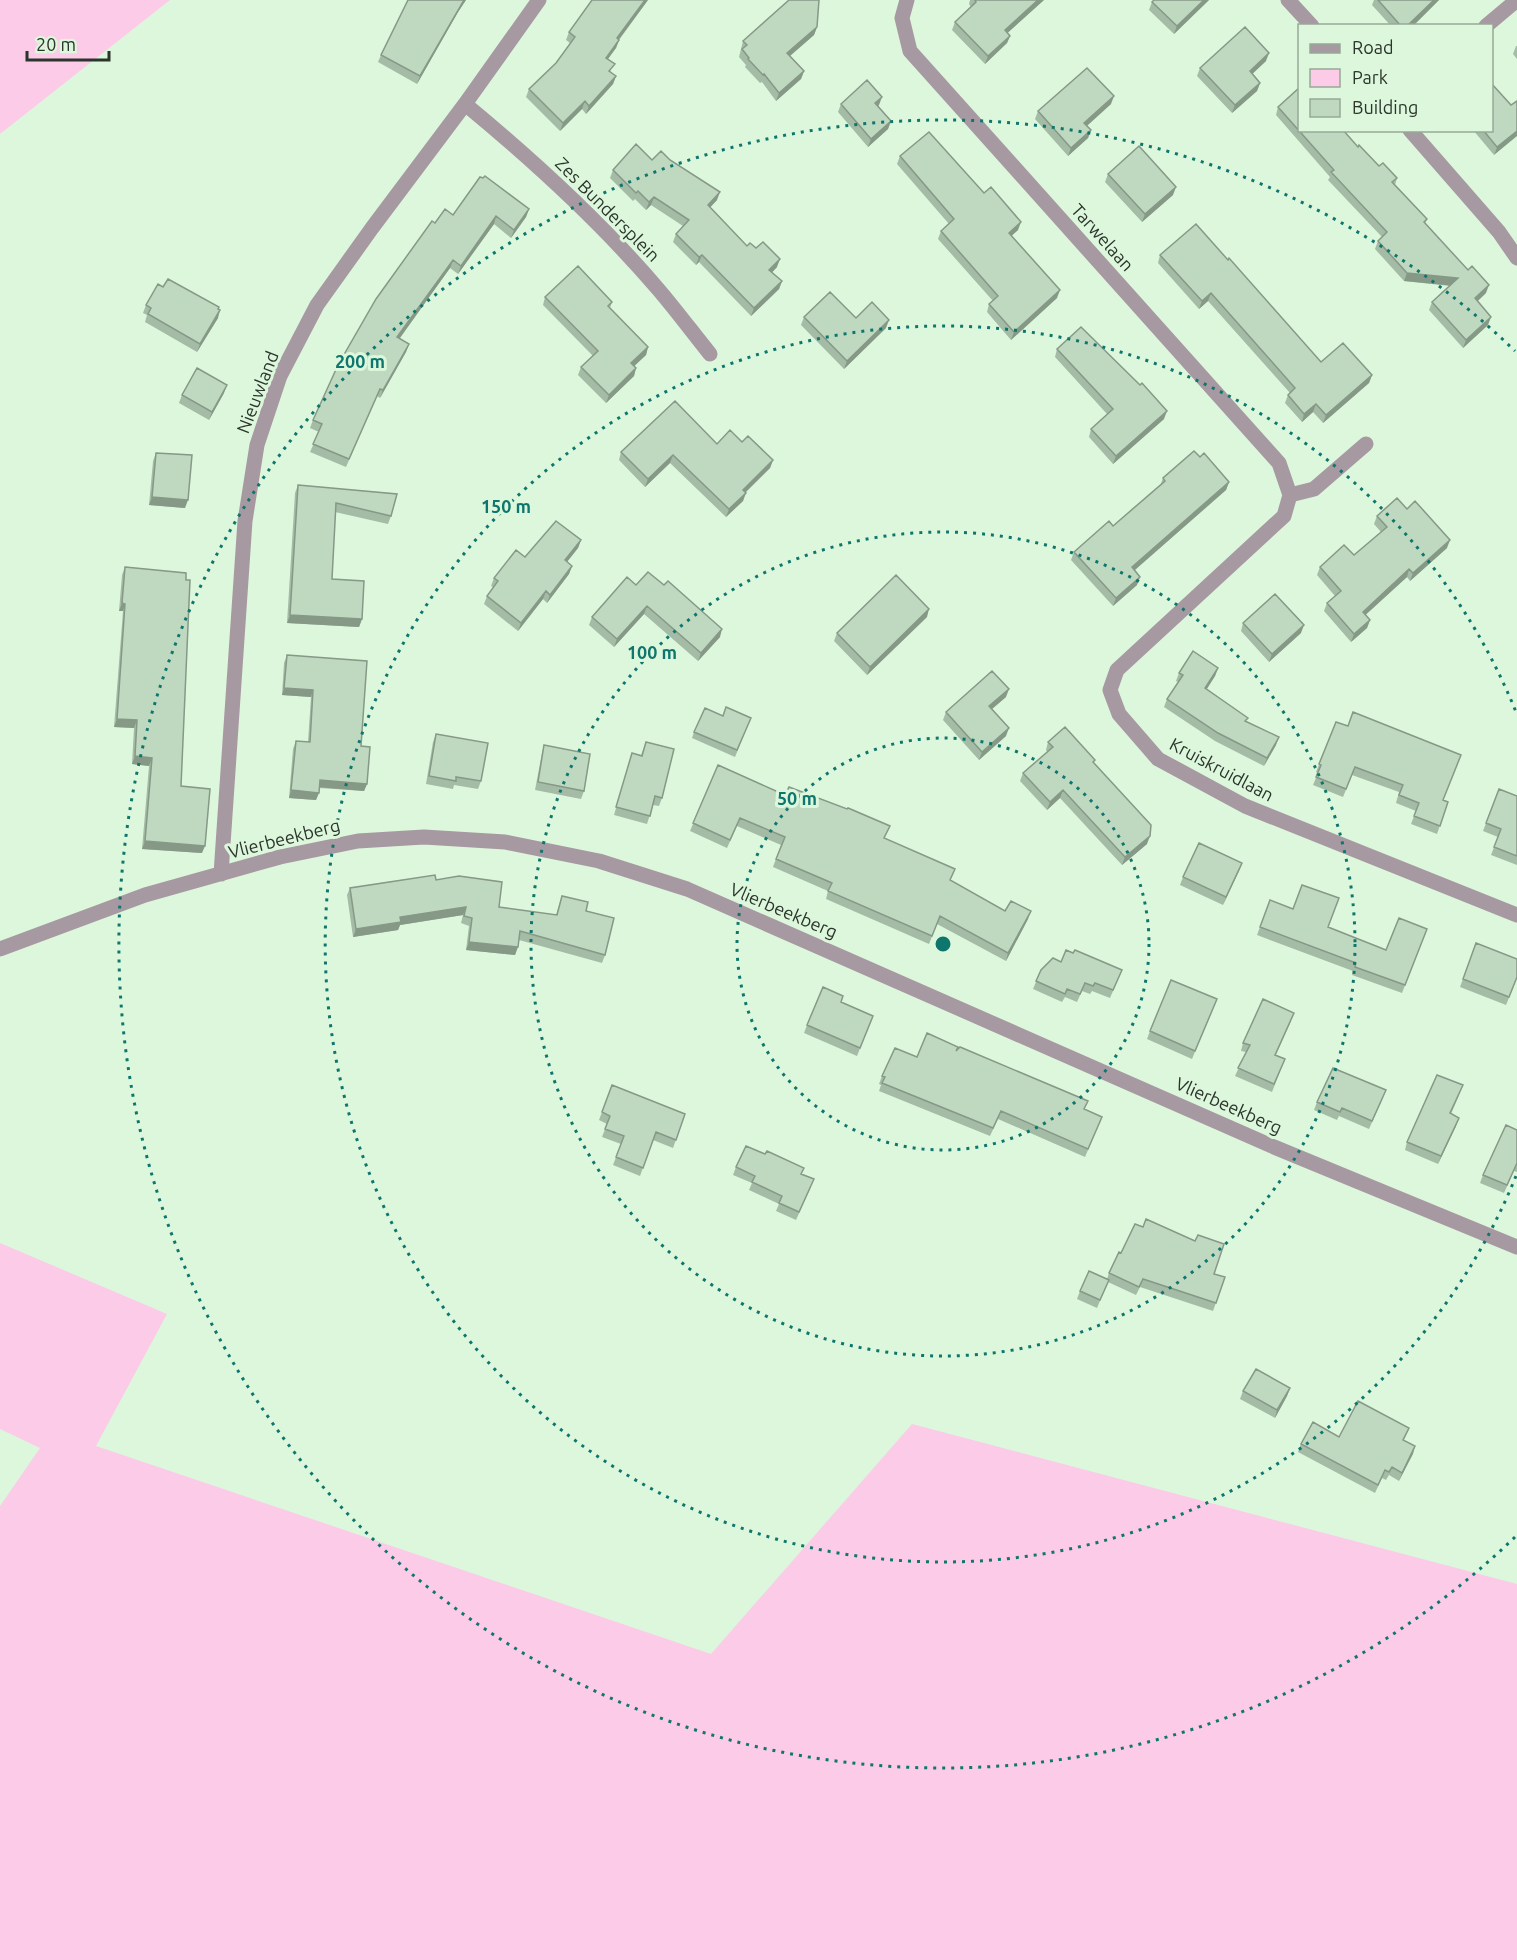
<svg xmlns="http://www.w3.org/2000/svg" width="1517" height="1960" font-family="Ubuntu,sans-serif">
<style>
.green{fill:#fbcbe8}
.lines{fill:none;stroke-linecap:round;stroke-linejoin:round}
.minor{stroke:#a799a1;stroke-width:15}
.wall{fill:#a4bba5}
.shaded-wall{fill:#869886}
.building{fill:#bfd9c0;stroke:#869886;stroke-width:1.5}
.ring{fill:none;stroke:#0f766e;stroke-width:3;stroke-dasharray:3 6}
.labels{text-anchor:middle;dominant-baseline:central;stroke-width:6;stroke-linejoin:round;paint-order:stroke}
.street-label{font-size:18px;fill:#2b352b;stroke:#ddf7dd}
.centre{fill:#0f766e;stroke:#ddf7dd;stroke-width:3}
.ring-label{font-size:18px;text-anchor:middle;font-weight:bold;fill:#0f766e;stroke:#ddf7dd;stroke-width:6;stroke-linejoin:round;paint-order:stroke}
</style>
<rect width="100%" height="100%" fill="#ddf7dd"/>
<path class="green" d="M 0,0 L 170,0 L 0,134 Z
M 0,1243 L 167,1314 L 96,1446 L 711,1654 L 912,1424 L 1517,1584 L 1517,1960 L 0,1960 L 0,1506 L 40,1448 L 0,1429 Z"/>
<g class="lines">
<path class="minor" d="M 907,0 L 902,18 L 910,51 L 1279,463 L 1290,495
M 1288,0 L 1312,26
M 1486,26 L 1517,0
M 465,104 C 534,161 600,221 658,289 C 676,310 693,333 710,354
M 1410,130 L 1499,232 L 1517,258
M 1366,444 L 1314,489 L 1290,495 L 1284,516 L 1117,670 L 1110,690 L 1119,714 L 1158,759 L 1245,806 L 1517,915
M 221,874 L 245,521 L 257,445 L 280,376 L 317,305 L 372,228 L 465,104 L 539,0
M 0,949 L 145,895 L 280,857 L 358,841 L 424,837 L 505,842 L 599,861 L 687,889 L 1274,1147 L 1517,1247"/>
</g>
<path class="wall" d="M 417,0 L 466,0 L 458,12 L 417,84 L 378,62 L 381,55 Z
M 648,0 L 619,40 L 616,48 L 607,59 L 611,73 L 616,76 L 613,84 L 586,114 L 582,109 L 560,131 L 526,97 L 529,89 L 556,63 L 570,43 L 566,40 L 569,32 Z
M 970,0 L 1044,0 L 1007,33 L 1010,36 L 1007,43 L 985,64 L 952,30 L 955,22 L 971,7 L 969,4 Z
M 1209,0 L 1174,34 L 1149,10 L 1152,2 Z
M 1374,0 L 1439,0 L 1413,26 L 1391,26 L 1372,5 Z
M 817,27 L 814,35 L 790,56 L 804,71 L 801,79 L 776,101 L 762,82 L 760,83 L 745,67 L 746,65 L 739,57 L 743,41 Z
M 1516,46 L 1517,46 L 1517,59 L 1513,54 Z
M 1266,61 L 1252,74 L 1260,83 L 1257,91 L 1232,113 L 1197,76 L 1200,68 Z
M 1517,101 L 1494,155 L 1473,130 L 1491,130 L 1511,105 Z
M 841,104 L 879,105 L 878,106 L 891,121 L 888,129 L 868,147 L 838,112 Z
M 1111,104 L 1087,126 L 1091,130 L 1088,138 L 1068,156 L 1035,119 L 1038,111 Z
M 1278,107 L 1358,147 L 1379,166 L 1397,178 L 1395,185 L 1427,219 L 1425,224 L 1486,293 L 1478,301 L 1488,325 L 1463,348 L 1429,310 L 1432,302 L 1450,286 L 1404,281 L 1375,249 L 1378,241 L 1382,237 L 1328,180 L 1330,177 L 1276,115 Z
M 900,156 L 1018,230 L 1011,236 L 1057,298 L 1011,340 L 987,312 L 989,304 L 993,301 L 938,239 L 941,231 L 949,224 L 897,164 Z
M 652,160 L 670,160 L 717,200 L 710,207 L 747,246 L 777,267 L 772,272 L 782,281 L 779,289 L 751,316 L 699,262 L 696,265 L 673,242 L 676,234 L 683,226 L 651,205 L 646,210 L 635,199 L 633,201 L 610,178 L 613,170 Z
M 1108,174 L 1173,195 L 1142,222 L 1105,182 Z
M 483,178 L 529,209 L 526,217 L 511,238 L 494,224 L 458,274 L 450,268 L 399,338 L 409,344 L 406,352 L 380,398 L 377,396 L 346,467 L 310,452 L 319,432 L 310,428 L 313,420 L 435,223 L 453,215 Z
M 1160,255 L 1228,260 L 1321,362 L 1372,375 L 1369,383 L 1323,423 L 1313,412 L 1302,422 L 1285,403 L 1288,395 L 1290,393 L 1208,301 L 1199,309 L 1158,263 Z
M 163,287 L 218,309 L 218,318 L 197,352 L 145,322 L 147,315 L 143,313 L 146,305 Z
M 545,297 L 612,302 L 610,308 L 648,347 L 646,355 L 634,366 L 636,368 L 634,376 L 606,403 L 578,375 L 581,367 L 593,356 L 543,305 Z
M 804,317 L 856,318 L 886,328 L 844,369 L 801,325 Z
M 1057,349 L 1164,419 L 1113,464 L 1089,437 L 1091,429 L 1107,414 L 1055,357 Z
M 224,393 L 209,420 L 179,403 L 182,395 Z
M 742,442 L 773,460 L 770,468 L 745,492 L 743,501 L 726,517 L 670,463 L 645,487 L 619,460 L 621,452 L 717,444 Z
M 156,453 L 185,508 L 149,505 L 153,461 Z
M 1200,457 L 1229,482 L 1226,490 L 1135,570 L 1137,585 L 1113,606 L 1071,560 L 1074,552 L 1113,526 L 1160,486 L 1163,478 Z
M 298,485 L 391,516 L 388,524 L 335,512 L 332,579 L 362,619 L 359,627 L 287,623 L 295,493 Z
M 1407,509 L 1447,548 L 1410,581 L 1407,577 L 1365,615 L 1370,620 L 1367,628 L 1351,642 L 1324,611 L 1327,603 L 1335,596 L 1317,575 L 1320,567 L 1354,555 L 1381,532 L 1374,524 L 1377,516 Z
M 581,540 L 578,548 L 567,562 L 572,566 L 569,574 L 547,603 L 543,599 L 518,631 L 484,604 L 487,596 L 493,587 L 491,586 L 494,578 L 525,557 Z
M 125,567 L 181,786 L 202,853 L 142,849 L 149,766 L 132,764 L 134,728 L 114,727 L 123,611 L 119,611 L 122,575 Z
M 636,585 L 720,637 L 698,661 L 644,614 L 614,647 L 589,625 L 592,617 Z
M 927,617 L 867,675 L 834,641 L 837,633 Z
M 1243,623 L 1301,633 L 1269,662 L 1241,631 Z
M 287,655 L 361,746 L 367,784 L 364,791 L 319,788 L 316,800 L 289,798 L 293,749 L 296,741 L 308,742 L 311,697 L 282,695 L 284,663 Z
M 1218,668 L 1215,676 L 1207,689 L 1276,745 L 1264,766 L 1215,741 L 1164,707 L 1167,699 L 1178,682 L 1176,681 L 1179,673 Z
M 1006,697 L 992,709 L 1006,736 L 979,760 L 943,720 L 946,712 Z
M 723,716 L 751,718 L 735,757 L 692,738 L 694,732 Z
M 1336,722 L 1443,800 L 1448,802 L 1437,834 L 1411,824 L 1416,811 L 1396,803 L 1399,792 L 1352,775 L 1343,797 L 1313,785 L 1318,773 L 1316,772 Z
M 436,734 L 481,781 L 478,789 L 454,785 L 453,789 L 426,784 L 433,742 Z
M 646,742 L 662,798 L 659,806 L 653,805 L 647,824 L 614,815 L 632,753 L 641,755 Z
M 1048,742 L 1095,760 L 1094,763 L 1147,844 L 1122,865 L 1060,798 L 1047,810 L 1020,781 L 1023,773 L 1047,752 L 1046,750 Z
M 544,745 L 584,791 L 581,799 L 535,790 L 542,753 Z
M 718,765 L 885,839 L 950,880 L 1005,911 L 1028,919 L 1006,961 L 937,924 L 929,944 L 826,899 L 828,891 L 773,867 L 781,845 L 737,826 L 727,848 L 690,831 Z
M 1499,789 L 1517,796 L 1517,865 L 1491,855 L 1498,837 L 1483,831 Z
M 1242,863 L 1223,905 L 1180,885 L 1183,877 Z
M 436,880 L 499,907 L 556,915 L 562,896 L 586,911 L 605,955 L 602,963 L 519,940 L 515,955 L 466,950 L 469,926 L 461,923 L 463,915 L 400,925 L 398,930 L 353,937 L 347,895 L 350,888 Z
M 1270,900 L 1328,927 L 1386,950 L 1427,929 L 1402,993 L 1352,975 L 1353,971 L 1257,935 Z
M 1476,943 L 1517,978 L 1506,1005 L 1460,987 Z
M 1073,953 L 1122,970 L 1110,998 L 1092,991 L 1090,994 L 1082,991 L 1077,1002 L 1065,997 L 1062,1002 L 1033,989 L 1041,970 L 1061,962 Z
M 1217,999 L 1192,1059 L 1147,1039 L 1150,1031 Z
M 841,1002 L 873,1016 L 857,1056 L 804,1033 L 807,1025 Z
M 1291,1021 L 1276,1055 L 1285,1059 L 1272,1092 L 1235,1076 L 1246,1052 L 1241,1051 L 1243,1043 Z
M 957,1050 L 1102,1117 L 1085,1157 L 998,1119 L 990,1136 L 879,1091 L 881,1085 L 879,1084 L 882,1076 L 917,1057 Z
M 612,1085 L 685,1114 L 673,1148 L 653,1140 L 640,1176 L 613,1165 L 621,1144 L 602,1137 L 607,1124 L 599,1120 Z
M 1460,1093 L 1451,1114 L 1456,1126 L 1438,1164 L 1405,1150 L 1407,1142 Z
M 1383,1098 L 1369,1129 L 1339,1116 L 1337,1120 L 1314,1110 L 1317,1102 Z
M 1517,1130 L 1517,1172 L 1514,1171 L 1504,1193 L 1480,1183 L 1483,1175 Z
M 736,1167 L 801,1174 L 811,1187 L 796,1220 L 776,1211 L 779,1204 L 749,1190 L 752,1183 L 733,1175 Z
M 1121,1253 L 1214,1274 L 1225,1277 L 1213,1311 L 1140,1287 L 1136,1295 L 1108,1282 L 1097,1308 L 1077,1299 L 1080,1291 L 1107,1279 L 1109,1273 Z
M 1290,1388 L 1287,1396 L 1275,1418 L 1240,1399 L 1243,1391 Z
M 1409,1428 L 1404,1440 L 1415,1446 L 1399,1481 L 1389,1475 L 1386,1480 L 1382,1478 L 1375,1493 L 1298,1452 L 1301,1444 L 1339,1437 Z"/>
<path class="shaded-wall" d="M 464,0 L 466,0 L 458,12 L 417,84 L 420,76 Z
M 645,0 L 648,0 L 614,46 L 617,38 Z
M 1038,0 L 1044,0 L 1002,38 L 1005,30 Z
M 1204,0 L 1209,0 L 1174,34 L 1177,26 Z
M 1434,0 L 1439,0 L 1413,26 L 1407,26 Z
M 817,27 L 814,35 L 784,61 L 787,53 Z
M 1010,36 L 1007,43 L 985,64 L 988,56 Z
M 619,40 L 616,48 L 603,66 L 606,58 Z
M 1269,53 L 1266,61 L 1247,79 L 1250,71 Z
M 804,71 L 801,79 L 776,101 L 779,93 Z
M 616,76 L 613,84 L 586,114 L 589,106 Z
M 1260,83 L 1257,91 L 1232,113 L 1235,105 Z
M 1114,96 L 1111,104 L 1081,131 L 1084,123 Z
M 882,97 L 879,105 L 872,111 L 875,103 Z
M 585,101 L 582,109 L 560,131 L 563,123 Z
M 891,121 L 888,129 L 868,147 L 871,139 Z
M 1091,130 L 1088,138 L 1068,156 L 1071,148 Z
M 1517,131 L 1517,136 L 1494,155 L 1497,147 Z
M 1176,187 L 1173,195 L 1142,222 L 1145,214 Z
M 720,192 L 717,200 L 705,213 L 708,205 Z
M 654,197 L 651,205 L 646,210 L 649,202 Z
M 529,209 L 526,217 L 511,238 L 514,230 Z
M 496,216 L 494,224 L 458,274 L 461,266 Z
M 1021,222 L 1018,230 L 1006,241 L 1009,233 Z
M 702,255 L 699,262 L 696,265 L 699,257 Z
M 780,259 L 777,267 L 767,278 L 769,270 Z
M 453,260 L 450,268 L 395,345 L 397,337 Z
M 1407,273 L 1458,278 L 1456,286 L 1404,281 Z
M 782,281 L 779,289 L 751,316 L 754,308 Z
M 1489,285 L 1486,293 L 1472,306 L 1475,298 Z
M 1060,290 L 1057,298 L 1011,340 L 1014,332 Z
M 1211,293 L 1208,301 L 1199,309 L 1202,301 Z
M 220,310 L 218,318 L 197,352 L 200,344 Z
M 1491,317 L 1488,325 L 1463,348 L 1466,340 Z
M 889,320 L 886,328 L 844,369 L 847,361 Z
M 409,344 L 406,352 L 380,398 L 383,390 Z
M 648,347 L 646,355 L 629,371 L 631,363 Z
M 636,368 L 634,376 L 606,403 L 609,395 Z
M 1372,375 L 1369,383 L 1323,423 L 1326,415 Z
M 227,385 L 224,393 L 209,420 L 212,412 Z
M 1316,404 L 1313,412 L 1302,422 L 1304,414 Z
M 1167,411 L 1164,419 L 1113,464 L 1116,456 Z
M 673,455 L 670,463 L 645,487 L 648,479 Z
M 773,460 L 770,468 L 740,498 L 743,490 Z
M 1229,482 L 1226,490 L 1129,575 L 1132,567 Z
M 746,493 L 743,501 L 726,517 L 729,509 Z
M 152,497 L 188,500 L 185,508 L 149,505 Z
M 581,540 L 578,548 L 562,568 L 565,560 Z
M 1450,540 L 1447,548 L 1410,581 L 1413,573 Z
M 572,566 L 569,574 L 547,603 L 550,595 Z
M 1409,569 L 1407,577 L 1360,620 L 1363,612 Z
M 1140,577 L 1137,585 L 1113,606 L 1116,598 Z
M 546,591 L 543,599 L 518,631 L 521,623 Z
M 122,603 L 125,604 L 123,611 L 119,611 Z
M 647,606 L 644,614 L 614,647 L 617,639 Z
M 929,609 L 927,617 L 867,675 L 870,667 Z
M 290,615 L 362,619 L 359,627 L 287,623 Z
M 1370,620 L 1367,628 L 1351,642 L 1354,634 Z
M 1304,625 L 1301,633 L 1269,662 L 1272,654 Z
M 722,629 L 720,637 L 698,661 L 701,653 Z
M 1218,668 L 1215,676 L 1202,696 L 1205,688 Z
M 284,688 L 313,690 L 311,697 L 282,695 Z
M 1009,689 L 1006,697 L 986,714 L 989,706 Z
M 117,719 L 137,720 L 134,728 L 114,727 Z
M 1009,728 L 1006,736 L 979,760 L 982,752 Z
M 1279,737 L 1276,745 L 1264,766 L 1267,758 Z
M 135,756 L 152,758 L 149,766 L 132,764 Z
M 320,780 L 367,784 L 364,791 L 317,787 Z
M 291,790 L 319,793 L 316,800 L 289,798 Z
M 1063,790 L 1060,798 L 1047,810 L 1050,802 Z
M 1150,836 L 1147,844 L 1122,865 L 1125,857 Z
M 145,841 L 205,846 L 202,853 L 142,849 Z
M 1242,863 L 1239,871 L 1223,905 L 1226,897 Z
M 466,907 L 463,915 L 400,925 L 398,930 L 353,937 L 356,929 L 400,917 Z
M 1031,911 L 1028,919 L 1006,961 L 1008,953 Z
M 469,942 L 518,947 L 515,955 L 466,950 Z
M 1459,1118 L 1456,1126 L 1438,1164 L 1441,1156 Z
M 1290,1388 L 1287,1396 L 1275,1418 L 1277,1410 Z
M 1415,1446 L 1413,1454 L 1399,1481 L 1402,1473 Z"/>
<path class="building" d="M 408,0 L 464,0 L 420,76 L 381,55 Z
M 592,0 L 645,0 L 617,38 L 619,40 L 606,58 L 615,64 L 609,71 L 616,76 L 589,106 L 585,101 L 563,123 L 529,89 L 556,63 L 575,37 L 569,32 Z
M 789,0 L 819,0 L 817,27 L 787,53 L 804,71 L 779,93 L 764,74 L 763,75 L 748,59 L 749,58 L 742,49 L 747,45 L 743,41 Z
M 975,0 L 1038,0 L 1005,30 L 1010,36 L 988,56 L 955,22 L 976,2 Z
M 1154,0 L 1204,0 L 1177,26 L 1152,2 Z
M 1378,0 L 1434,0 L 1407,26 L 1401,26 Z
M 1245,27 L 1269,53 L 1250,71 L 1260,83 L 1235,105 L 1200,68 Z
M 1087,68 L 1114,96 L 1084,123 L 1091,130 L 1071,148 L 1038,111 Z
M 867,80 L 882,97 L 875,103 L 891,121 L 871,139 L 841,104 Z
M 1491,83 L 1511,105 L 1517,101 L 1517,131 L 1497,147 L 1483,130 L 1491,130 Z
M 1299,88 L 1299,130 L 1343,130 L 1358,147 L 1359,145 L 1379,166 L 1383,163 L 1397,178 L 1392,182 L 1427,219 L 1424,222 L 1468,270 L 1472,266 L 1489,285 L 1475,298 L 1491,317 L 1466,340 L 1432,302 L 1458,278 L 1407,273 L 1378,241 L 1387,232 L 1331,172 L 1334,170 L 1278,107 Z
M 929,132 L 984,193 L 991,187 L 1021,222 L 1009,233 L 1060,290 L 1014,332 L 989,304 L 998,296 L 941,231 L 954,219 L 900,156 Z
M 636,144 L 652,160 L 661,151 L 670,160 L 720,192 L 708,205 L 747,246 L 750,243 L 756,248 L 763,242 L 780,259 L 769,270 L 782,281 L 754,308 L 702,255 L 699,257 L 676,234 L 689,220 L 654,197 L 649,202 L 638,191 L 636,193 L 613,170 Z
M 1139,146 L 1176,187 L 1145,214 L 1108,174 Z
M 485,176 L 529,209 L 514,230 L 496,216 L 461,266 L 453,260 L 397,337 L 409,344 L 383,390 L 380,389 L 349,459 L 313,444 L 322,424 L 313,420 L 338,365 L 376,299 L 432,221 L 435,223 L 445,209 L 453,215 L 480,177 L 483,178 Z
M 1196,224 L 1228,260 L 1229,258 L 1321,362 L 1343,343 L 1372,375 L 1326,415 L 1316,404 L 1304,414 L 1288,395 L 1295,388 L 1211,293 L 1202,301 L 1160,255 Z
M 578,266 L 612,302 L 608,306 L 648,347 L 631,363 L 636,368 L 609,395 L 581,367 L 598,351 L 545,297 Z
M 168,279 L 219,307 L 218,309 L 220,310 L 200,344 L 148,314 L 151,308 L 146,305 L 158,284 L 163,287 Z
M 830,292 L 856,318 L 872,302 L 889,320 L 847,361 L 804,317 Z
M 1081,327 L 1140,385 L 1142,383 L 1167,411 L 1116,456 L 1091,429 L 1113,409 L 1057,349 Z
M 197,368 L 227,385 L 212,412 L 182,395 Z
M 675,401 L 717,444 L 730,430 L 742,442 L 748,436 L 773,460 L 743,490 L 746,493 L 729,509 L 673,455 L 648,479 L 621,452 Z
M 1194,451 L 1200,457 L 1204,453 L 1229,482 L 1132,567 L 1140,577 L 1116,598 L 1074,552 L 1109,521 L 1113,526 L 1165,481 L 1163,478 Z
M 156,453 L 192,455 L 188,500 L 152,497 Z
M 298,485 L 397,494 L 391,516 L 336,503 L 332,579 L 364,581 L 362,619 L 290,615 Z
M 1397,498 L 1407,509 L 1415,501 L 1450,540 L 1413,573 L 1409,569 L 1363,612 L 1370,620 L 1354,634 L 1327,603 L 1341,591 L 1320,567 L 1344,545 L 1354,555 L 1387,527 L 1377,516 Z
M 556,521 L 581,540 L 565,560 L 572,566 L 550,595 L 546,591 L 521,623 L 487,596 L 498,581 L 494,578 L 516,550 L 525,557 Z
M 125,567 L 186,573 L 186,580 L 190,580 L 181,786 L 210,789 L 205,846 L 145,841 L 152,758 L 135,756 L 137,720 L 117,719 L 125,604 L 122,603 Z
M 648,572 L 664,585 L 668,581 L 722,629 L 701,653 L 647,606 L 617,639 L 592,617 L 627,577 L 636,585 Z
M 896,575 L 929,609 L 870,667 L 837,633 Z
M 1275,594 L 1304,625 L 1272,654 L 1243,623 Z
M 1193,651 L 1218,668 L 1205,688 L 1248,718 L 1245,721 L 1279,737 L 1267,758 L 1218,733 L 1167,699 L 1183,675 L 1179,673 Z
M 287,655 L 367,661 L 361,746 L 370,747 L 367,784 L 320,780 L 319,793 L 291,790 L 296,741 L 310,742 L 313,690 L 284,688 Z
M 992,671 L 1009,689 L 989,706 L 1009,728 L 982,752 L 946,712 Z
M 726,707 L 751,718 L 737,750 L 694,732 L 705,708 L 723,716 Z
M 1353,712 L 1461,755 L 1443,800 L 1448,802 L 1440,826 L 1414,816 L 1419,803 L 1399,795 L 1403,785 L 1355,767 L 1346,789 L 1316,777 L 1321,765 L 1319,764 L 1336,722 L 1348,726 Z
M 1065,727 L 1095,760 L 1093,762 L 1151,825 L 1150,836 L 1125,857 L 1063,790 L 1050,802 L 1023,773 L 1053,747 L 1048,742 Z
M 436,734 L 488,743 L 481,781 L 456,777 L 456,781 L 429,776 Z
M 646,742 L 674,749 L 662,798 L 655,796 L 650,816 L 616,807 L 632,753 L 642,756 Z
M 544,745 L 590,754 L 584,791 L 538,782 Z
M 718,765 L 785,795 L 789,787 L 847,809 L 848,808 L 890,826 L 884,838 L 955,869 L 950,880 L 1005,911 L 1011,901 L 1031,911 L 1008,953 L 940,916 L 932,936 L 828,891 L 832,883 L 776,859 L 785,837 L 740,818 L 730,840 L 693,823 Z
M 1499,789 L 1517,796 L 1517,856 L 1494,847 L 1501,829 L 1486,823 Z
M 1199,843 L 1242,863 L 1226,897 L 1183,877 Z
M 435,875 L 436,880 L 459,876 L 502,882 L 499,907 L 557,915 L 562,896 L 588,902 L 586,911 L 614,918 L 605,955 L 520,931 L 518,947 L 469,942 L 472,918 L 464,916 L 466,907 L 400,917 L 401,922 L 356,929 L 350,888 Z
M 1302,885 L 1339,898 L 1328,927 L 1386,950 L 1399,918 L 1427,929 L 1405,985 L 1355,967 L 1356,963 L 1260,927 L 1270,900 L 1293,909 Z
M 1476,943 L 1517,959 L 1517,977 L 1509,997 L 1463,979 Z
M 1066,950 L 1073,953 L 1075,950 L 1122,970 L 1113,990 L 1095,983 L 1093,986 L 1085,983 L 1080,994 L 1067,989 L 1065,994 L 1036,981 L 1041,970 L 1053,958 L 1061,962 Z
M 1171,980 L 1217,999 L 1195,1051 L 1150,1031 Z
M 823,987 L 843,996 L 841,1002 L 873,1016 L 860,1048 L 807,1025 Z
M 1263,999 L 1294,1013 L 1275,1055 L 1285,1059 L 1274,1084 L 1238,1068 L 1250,1045 L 1243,1043 Z
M 927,1033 L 958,1047 L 956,1051 L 960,1047 L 1088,1101 L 1084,1109 L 1102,1117 L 1088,1149 L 1001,1111 L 993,1128 L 882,1083 L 885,1077 L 882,1076 L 895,1048 L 917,1057 Z
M 1333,1068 L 1386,1090 L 1372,1121 L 1342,1108 L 1340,1112 L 1317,1102 Z
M 1437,1075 L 1463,1085 L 1450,1113 L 1459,1118 L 1441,1156 L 1407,1142 Z
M 612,1085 L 685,1114 L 676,1140 L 656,1132 L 643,1168 L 616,1157 L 624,1136 L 605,1129 L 610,1116 L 602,1112 Z
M 1506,1125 L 1517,1130 L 1517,1163 L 1507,1185 L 1483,1175 Z
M 746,1146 L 765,1154 L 767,1151 L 804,1168 L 801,1174 L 814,1179 L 799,1212 L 779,1203 L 782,1196 L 752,1182 L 755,1176 L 736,1167 Z
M 1146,1219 L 1195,1241 L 1198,1235 L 1224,1244 L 1214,1274 L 1225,1277 L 1216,1303 L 1143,1279 L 1139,1287 L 1109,1273 L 1119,1252 L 1121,1253 L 1135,1224 L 1143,1227 Z
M 1089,1271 L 1109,1280 L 1100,1300 L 1080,1291 Z
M 1256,1369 L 1290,1388 L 1277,1410 L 1243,1391 Z
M 1358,1401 L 1409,1428 L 1403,1440 L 1415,1446 L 1402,1473 L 1392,1467 L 1389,1472 L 1385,1470 L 1378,1485 L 1301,1444 L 1313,1422 L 1339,1437 Z"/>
<g class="ring">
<circle cx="943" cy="944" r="206"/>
<circle cx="943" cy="944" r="412"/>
<path d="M1516 1176A618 618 0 1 1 1516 712"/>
<path d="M1515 1537A824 824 0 1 1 1515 351"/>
</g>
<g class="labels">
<g class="street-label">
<text transform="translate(608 209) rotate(45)">Zes Bundersplein</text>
<text transform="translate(1103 237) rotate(48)">Tarwelaan</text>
<text transform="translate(257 392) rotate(-69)">Nieuwland</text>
<text transform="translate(1222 769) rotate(28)">Kruiskruidlaan</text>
<text transform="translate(284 838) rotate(-14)">Vlierbeekberg</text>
<text transform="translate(784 910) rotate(23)">Vlierbeekberg</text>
<text transform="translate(1229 1105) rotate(24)">Vlierbeekberg</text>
</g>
</g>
<circle cx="943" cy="944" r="9" class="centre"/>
<g class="ring-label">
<text x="360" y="368">200 m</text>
<text x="506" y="513">150 m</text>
<text x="652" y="659">100 m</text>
<text x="797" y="805">50 m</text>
</g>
<rect x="1298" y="24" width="195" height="108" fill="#ddf7dd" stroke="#96a996" stroke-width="1.5"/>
<rect x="1310" y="44" width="30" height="9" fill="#a799a1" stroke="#96a996" stroke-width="1.5"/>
<text x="1352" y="54" font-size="18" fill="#2b352b">Road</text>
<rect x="1310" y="69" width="30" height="18" fill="#fbcbe8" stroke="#96a996" stroke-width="1.5"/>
<text x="1352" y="84" font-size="18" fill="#2b352b">Park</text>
<rect x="1310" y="99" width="30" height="18" fill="#bfd9c0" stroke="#96a996" stroke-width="1.5"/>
<text x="1352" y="114" font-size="18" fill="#2b352b">Building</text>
<path d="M27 51v9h82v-9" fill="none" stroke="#2b352b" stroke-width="3"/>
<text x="36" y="51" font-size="18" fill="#2b352b" stroke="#ddf7dd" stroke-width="4.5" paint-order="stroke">20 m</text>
</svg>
